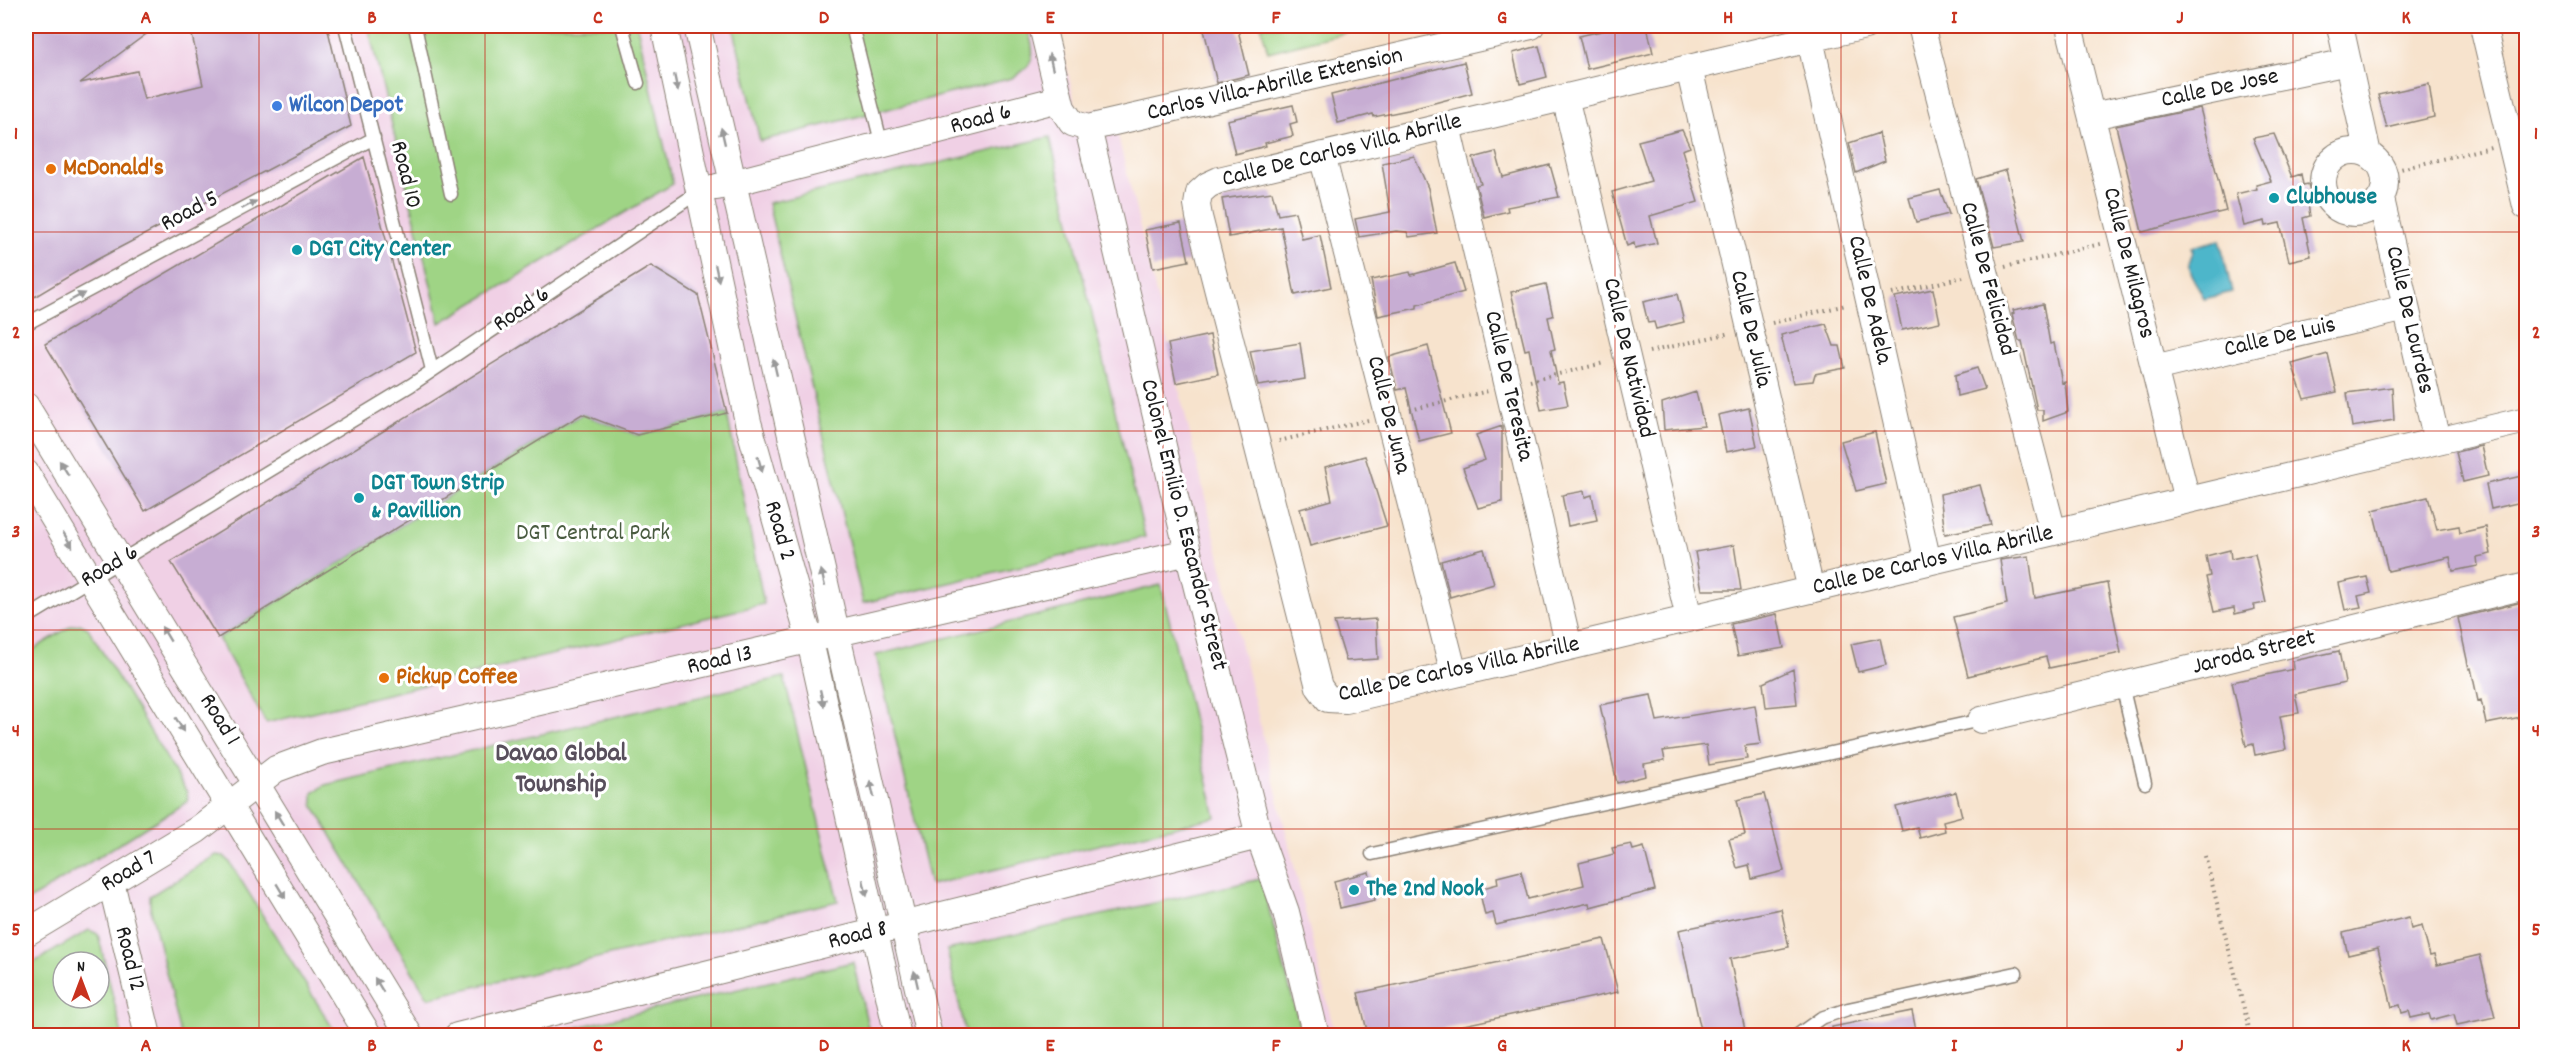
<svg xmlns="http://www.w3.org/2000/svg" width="2552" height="1061" font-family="Dekko,sans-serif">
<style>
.built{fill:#f0d0e5;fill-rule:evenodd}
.green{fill:#9fd485;stroke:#5e7850;stroke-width:1.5;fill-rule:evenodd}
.water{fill:#4db6ca;stroke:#346973;stroke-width:1.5}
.building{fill:#c7add3}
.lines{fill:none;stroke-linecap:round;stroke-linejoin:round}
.service-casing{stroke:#8a8074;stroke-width:15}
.minor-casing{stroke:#8a8074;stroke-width:28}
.path{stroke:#8a8074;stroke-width:4;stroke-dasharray:1.5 4.5;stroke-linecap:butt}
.service{stroke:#fff;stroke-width:12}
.minor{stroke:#fff;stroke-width:26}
.oneway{fill:#999}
.grid{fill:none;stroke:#c8321e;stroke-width:1.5;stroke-opacity:0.55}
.shop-dot{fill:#3f7fe0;stroke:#fff;stroke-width:2}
.food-dot{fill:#e8710a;stroke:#fff;stroke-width:2}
.culture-dot{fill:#0f9aa8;stroke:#fff;stroke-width:2}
.labels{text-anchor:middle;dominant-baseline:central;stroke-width:6;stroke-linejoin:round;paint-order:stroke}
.street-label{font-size:24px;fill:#1c1c1c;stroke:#fff}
.shop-label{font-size:24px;font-weight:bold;fill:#366cbe;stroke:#fff;text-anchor:start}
.food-label{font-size:24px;font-weight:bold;fill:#c56008;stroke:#fff;text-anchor:start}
.culture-label{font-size:24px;font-weight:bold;fill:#0d838f;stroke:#fff;text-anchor:start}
.park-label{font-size:24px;fill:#4a5c41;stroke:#fff}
.quarter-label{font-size:27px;font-weight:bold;fill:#584f5c;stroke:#fff}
.neatline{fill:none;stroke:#c8321e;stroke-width:2}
.grid-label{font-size:20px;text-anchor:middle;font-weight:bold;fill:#c8321e}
</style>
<rect width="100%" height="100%" fill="#fff"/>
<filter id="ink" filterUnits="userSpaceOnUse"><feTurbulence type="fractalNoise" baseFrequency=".0167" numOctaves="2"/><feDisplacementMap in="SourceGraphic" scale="12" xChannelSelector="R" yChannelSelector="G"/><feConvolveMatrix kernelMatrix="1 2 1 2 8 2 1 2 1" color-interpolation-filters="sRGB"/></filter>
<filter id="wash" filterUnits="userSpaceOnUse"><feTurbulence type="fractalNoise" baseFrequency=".008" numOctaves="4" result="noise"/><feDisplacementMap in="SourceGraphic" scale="24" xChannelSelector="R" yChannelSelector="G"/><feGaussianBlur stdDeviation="1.35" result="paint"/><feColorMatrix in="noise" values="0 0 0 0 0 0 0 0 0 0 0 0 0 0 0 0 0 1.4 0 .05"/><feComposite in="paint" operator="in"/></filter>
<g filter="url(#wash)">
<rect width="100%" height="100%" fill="#f7e3cd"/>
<path class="built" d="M 84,26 L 1057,26 L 1077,113 L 1111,107 L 1335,1035 L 26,1035 L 26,75 ZM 63,962 L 99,962 L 99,998 L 63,998 Z"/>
<path class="green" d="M 368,26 L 637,26 L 673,184 L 440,323 Z
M 733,26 L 1027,26 C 1034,51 1039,64 1012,78 L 760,141 Z
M 1261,26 L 1372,26 L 1268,52 Z
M 1050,137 L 1145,537 L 863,603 L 768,203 Z
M 727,413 L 764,604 L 266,723 L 218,638 L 582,414 L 637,435 Z
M 1161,585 L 1216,817 L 930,885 L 876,655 Z
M 80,624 L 88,628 L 187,792 L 188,801 L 26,902 L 26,654 L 71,626 Z
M 784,677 L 838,901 L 428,998 L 313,805 L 313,793 L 325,785 Z
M 216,855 L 224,856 L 229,861 L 337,1035 L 181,1035 L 150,906 L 150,896 Z
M 1261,879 L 1302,1035 L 966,1035 L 947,950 Z
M 89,930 L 98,934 L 122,1035 L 26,1035 L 26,967 ZM 63,962 L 99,962 L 99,998 L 63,998 Z
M 853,962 L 870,1035 L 544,1035 Z"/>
<path class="water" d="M 2220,240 L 2232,292 L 2204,299 C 2200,284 2180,271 2193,251 L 2191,247 Z"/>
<g id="blocks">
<path class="building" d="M 31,26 L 157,26 L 80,83 L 137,71 L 144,99 L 203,85 L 190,26 L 327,26 L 351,126 L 96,260 L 26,302 L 26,30 Z
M 1203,26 L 1237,26 L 1249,75 L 1217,83 Z
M 1624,26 L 1647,26 L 1653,53 L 1587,69 L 1579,36 Z
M 1539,46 L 1547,77 L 1520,84 L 1513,53 Z
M 1464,62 L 1472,93 L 1408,110 L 1374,117 L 1373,114 L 1338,123 L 1331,95 Z
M 2429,84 L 2434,117 L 2387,128 L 2378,95 Z
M 1293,105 L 1297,122 L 1290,124 L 1293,136 L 1265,143 L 1266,146 L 1235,154 L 1227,120 Z
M 2200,108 L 2226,211 L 2142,232 L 2116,126 Z
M 1682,130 L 1690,147 L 1682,150 L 1698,202 L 1650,216 L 1657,243 L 1635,248 L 1634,243 L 1627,246 L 1612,192 L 1651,181 L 1638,141 Z
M 1879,133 L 1885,161 L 1856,173 L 1849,143 Z
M 2274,134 L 2292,177 L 2301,174 L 2303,185 L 2308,184 L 2313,203 L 2308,204 L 2310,216 L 2303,218 L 2311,256 L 2289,261 L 2280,223 L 2266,226 L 2265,221 L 2244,226 L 2236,194 L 2257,189 L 2256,185 L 2271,181 L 2253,138 Z
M 1496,152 L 1503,177 L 1550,165 L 1559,197 L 1507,207 L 1508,211 L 1484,217 L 1476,185 L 1481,184 L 1473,158 Z
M 1414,156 L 1428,188 L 1437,233 L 1409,237 L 1407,232 L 1396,231 L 1359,237 L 1355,219 L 1390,212 L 1382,163 Z
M 364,157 L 416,352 L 145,511 L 45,344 Z
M 2006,170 L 2024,242 L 1994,247 L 1976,179 Z
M 1940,190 L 1949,214 L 1916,222 L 1909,198 Z
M 1272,192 L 1278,215 L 1295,212 L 1302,239 L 1320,235 L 1331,287 L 1295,295 L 1281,227 L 1229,237 L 1222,199 Z
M 1181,223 L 1189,261 L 1153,268 L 1145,230 Z
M 1455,263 L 1464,292 L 1417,305 L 1417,308 L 1378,316 L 1371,280 L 1410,272 L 1411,275 Z
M 651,266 L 698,295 L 727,413 L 637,435 L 582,414 L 218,638 L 171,562 Z
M 1546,284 L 1553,316 L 1548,317 L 1555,349 L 1551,350 L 1558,383 L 1563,382 L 1568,405 L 1541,410 L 1529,349 L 1525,350 L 1511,292 Z
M 1933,289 L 1940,322 L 1902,330 L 1895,297 Z
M 1677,294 L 1684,322 L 1656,329 L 1654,322 L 1648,323 L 1643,302 Z
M 2043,304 L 2050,344 L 2054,343 L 2062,383 L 2065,382 L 2068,412 L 2043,421 L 2043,410 L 2037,410 L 2022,341 L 2019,341 L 2012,314 L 2014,313 L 2013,310 Z
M 1826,324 L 1834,346 L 1840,346 L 1845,368 L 1815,374 L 1813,381 L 1793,383 L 1781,335 Z
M 1210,335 L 1218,374 L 1176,383 L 1168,344 Z
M 1300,343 L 1305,379 L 1258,386 L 1250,351 Z
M 1428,346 L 1451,433 L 1419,441 L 1406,388 L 1397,390 L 1389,357 Z
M 2328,354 L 2337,392 L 2304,399 L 2292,364 Z
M 1977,368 L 1985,389 L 1957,396 L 1955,375 Z
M 2392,387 L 2394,420 L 2352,427 L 2347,393 Z
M 1696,392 L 1704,426 L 1664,430 L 1662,403 Z
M 1749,408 L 1757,446 L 1726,452 L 1718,415 Z
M 1502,426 L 1502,502 L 1478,508 L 1463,468 L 1485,460 L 1476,435 Z
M 1875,432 L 1886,484 L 1856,491 L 1841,441 Z
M 2481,446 L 2488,476 L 2463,482 L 2456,452 Z
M 1365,456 L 1387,526 L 1310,546 L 1300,509 L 1332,500 L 1325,467 Z
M 2526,475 L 2526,501 L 2491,509 L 2486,484 Z
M 1980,485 L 1991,525 L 1945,534 L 1940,494 Z
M 1584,491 L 1585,497 L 1592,495 L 1597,520 L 1568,526 L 1562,495 Z
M 2428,497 L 2437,530 L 2459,526 L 2460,533 L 2486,527 L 2491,554 L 2477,557 L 2478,566 L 2453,571 L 2450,557 L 2388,571 L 2373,510 Z
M 1734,545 L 1741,590 L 1702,590 L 1695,552 Z
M 1484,549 L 1494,584 L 1450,597 L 1441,561 Z
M 2230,550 L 2231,559 L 2255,554 L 2266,603 L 2254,605 L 2255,609 L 2235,614 L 2234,608 L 2214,612 L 2206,577 L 2210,576 L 2206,556 Z
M 2029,556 L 2035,598 L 2107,583 L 2121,653 L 2049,668 L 2046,657 L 1968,676 L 1953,617 L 2007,604 L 2000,560 Z
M 2367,577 L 2371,593 L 2358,596 L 2361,607 L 2345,610 L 2339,583 Z
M 2526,601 L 2526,653 L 2522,655 L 2526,675 L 2526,716 L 2486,724 L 2481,700 L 2478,701 L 2471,668 L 2469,669 L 2458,618 Z
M 1777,614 L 1784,648 L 1738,656 L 1731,624 Z
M 1376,619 L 1378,659 L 1346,661 L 1334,622 Z
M 1880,638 L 1886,665 L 1858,672 L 1851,644 Z
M 2339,651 L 2345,683 L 2295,694 L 2299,713 L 2280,716 L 2286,749 L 2255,755 L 2253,744 L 2246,746 L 2232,682 L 2294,669 L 2293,661 Z
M 1793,669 L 1797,704 L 1766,707 L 1763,683 Z
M 1651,695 L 1657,721 L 1755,705 L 1761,744 L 1745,746 L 1747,759 L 1709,765 L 1706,745 L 1663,751 L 1665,760 L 1644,764 L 1646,776 L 1617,783 L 1600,705 Z
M 1956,792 L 1962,816 L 1943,821 L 1945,831 L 1920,838 L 1917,827 L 1902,831 L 1896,807 Z
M 1764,794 L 1784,871 L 1752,879 L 1749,865 L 1737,868 L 1729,839 L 1745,835 L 1737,800 Z
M 1631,844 L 1633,850 L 1644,847 L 1655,890 L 1590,907 L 1589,903 L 1496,925 L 1493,913 L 1485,915 L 1479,889 L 1498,884 L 1497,877 L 1521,871 L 1528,899 L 1584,885 L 1579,863 L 1614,854 L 1612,848 Z
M 1369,872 L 1375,900 L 1340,908 L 1334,881 Z
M 1781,909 L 1789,947 L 1730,959 L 1746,1035 L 1702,1035 L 1679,930 Z
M 2409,917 L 2411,929 L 2422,926 L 2430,956 L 2434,955 L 2437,965 L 2480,955 L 2495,1017 L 2457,1025 L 2454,1014 L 2431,1020 L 2429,1014 L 2411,1018 L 2409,1011 L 2402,1013 L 2400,1005 L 2392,1007 L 2378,948 L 2348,955 L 2343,933 Z
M 1604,939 L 1618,992 L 1417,1035 L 1368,1035 L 1358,993 Z
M 1912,1011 L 1917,1035 L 1833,1035 L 1832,1027 Z"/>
</g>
</g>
<g filter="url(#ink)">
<use href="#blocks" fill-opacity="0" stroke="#8a8074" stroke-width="1.5"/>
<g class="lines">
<defs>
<path id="service" d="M 345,26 L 432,370
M 415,26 L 451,194
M 622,26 L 638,83
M 852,26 L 882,146
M 26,324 L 374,138
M 26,618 L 411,385 L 700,191
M 2122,685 L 2145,783
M 1372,854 L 1981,720
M 1796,1036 L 1821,1018 L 1848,1009 L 2016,973"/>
<path id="minor" d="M 664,26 L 748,422 L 810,641 L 898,1036
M 697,26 L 929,1036
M 1042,26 L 1062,108 L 1072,123 L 1088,128 L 1531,26
M 1865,26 L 1219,180 L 1208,185 L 1199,193 L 1197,205 L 1199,217 L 1319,687 L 1328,699 L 1346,700 L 2526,420
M 1921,26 L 2053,532
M 2069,26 L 2187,500
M 2340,26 L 2368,154
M 2483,26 L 2526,206
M 1810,39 L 1928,562
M 1689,68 L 1811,590
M 1565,97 L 1689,618
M 2092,116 L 2348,62
M 1447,126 L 1569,647
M 1088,128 L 1188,552 L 1259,836 L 1286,912 L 1316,1036
M2323 182a31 31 0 1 1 62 0a31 31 0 1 1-62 0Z
M 1322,155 L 1454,674
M 717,187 L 1059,99
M 2381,199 L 2437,441
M 2154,368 L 2406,308
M 26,406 L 410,1036
M 26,473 L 369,1036
M 1981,720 L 2526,586
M 111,882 L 148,1036
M 26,933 L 197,830 L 276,769 L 322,752 L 366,742 L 1188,552
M 457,1036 L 1259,836"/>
</defs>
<use href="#service" class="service-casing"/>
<use href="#minor" class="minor-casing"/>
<path class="path" d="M 2384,173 L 2491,147
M 2005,267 L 2100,244
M 1892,294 L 1963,277
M 1772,323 L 1846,305
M 1649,352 L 1730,333
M 1530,381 L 1604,363
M 1410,410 L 1488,391
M 1279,441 L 1368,420
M 2205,856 L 2251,1036"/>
<use href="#service" class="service"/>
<use href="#minor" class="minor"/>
</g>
<defs><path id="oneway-solid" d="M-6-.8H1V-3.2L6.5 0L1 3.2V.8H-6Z" transform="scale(1.5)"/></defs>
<g class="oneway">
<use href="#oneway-solid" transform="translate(1051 62) rotate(-103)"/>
<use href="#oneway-solid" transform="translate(676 83) rotate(78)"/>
<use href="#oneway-solid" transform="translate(723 136) rotate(-103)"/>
<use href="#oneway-solid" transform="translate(249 205) rotate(-28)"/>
<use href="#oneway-solid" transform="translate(717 273) rotate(78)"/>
<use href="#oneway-solid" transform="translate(77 297) rotate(-28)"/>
<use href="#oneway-solid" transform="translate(775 367) rotate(-103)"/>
<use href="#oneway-solid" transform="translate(760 464) rotate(74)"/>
<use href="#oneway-solid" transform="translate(64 468) rotate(-122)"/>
<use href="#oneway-solid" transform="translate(68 540) rotate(58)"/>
<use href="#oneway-solid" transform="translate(823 578) rotate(-103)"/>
<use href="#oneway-solid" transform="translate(166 634) rotate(-121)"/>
<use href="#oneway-solid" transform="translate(822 698) rotate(77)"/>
<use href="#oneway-solid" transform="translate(180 725) rotate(59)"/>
<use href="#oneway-solid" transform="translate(872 789) rotate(-103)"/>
<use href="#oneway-solid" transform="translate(279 818) rotate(-121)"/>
<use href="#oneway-solid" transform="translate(865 888) rotate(77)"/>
<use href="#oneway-solid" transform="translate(281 891) rotate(59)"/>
<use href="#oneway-solid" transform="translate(916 979) rotate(-103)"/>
<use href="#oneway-solid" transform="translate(379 985) rotate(-121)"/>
</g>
</g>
<path class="grid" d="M 259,26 L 259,1036M 485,26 L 485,1036M 711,26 L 711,1036M 937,26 L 937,1036M 1163,26 L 1163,1036M 1389,26 L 1389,1036M 1615,26 L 1615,1036M 1841,26 L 1841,1036M 2067,26 L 2067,1036M 2293,26 L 2293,1036M 26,232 L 2526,232M 26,431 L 2526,431M 26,630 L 2526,630M 26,829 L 2526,829"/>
<circle class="shop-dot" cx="277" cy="106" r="6"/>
<g class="food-dot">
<circle cx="51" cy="169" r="6"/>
<circle cx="384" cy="678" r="6"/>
</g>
<g class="culture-dot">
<circle cx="2274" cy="198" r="6"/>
<circle cx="297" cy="250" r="6"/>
<circle cx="359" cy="498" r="6"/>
<circle cx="1354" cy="890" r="6"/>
</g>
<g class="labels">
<g class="street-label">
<text transform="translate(1275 85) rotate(-13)">Carlos Villa-Abrille Extension</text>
<text transform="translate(2220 89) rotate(-12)">Calle De Jose</text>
<text transform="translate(981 120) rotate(-15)">Road 6</text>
<text transform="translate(1342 151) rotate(-14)">Calle De Carlos Villa Abrille</text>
<text transform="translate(405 175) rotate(76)">Road 10</text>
<text transform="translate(190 212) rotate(-28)">Road 5</text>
<text transform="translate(2128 263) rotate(76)">Calle De Milagros</text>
<text transform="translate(1987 279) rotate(75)">Calle De Felicidad</text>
<text transform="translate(1869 300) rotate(77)">Calle De Adela</text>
<text transform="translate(522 310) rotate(-34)">Road 6</text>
<text transform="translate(2409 320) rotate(77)">Calle De Lourdes</text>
<text transform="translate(1750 329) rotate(77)">Calle De Julia</text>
<text transform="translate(2280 338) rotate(-13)">Calle De Luis</text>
<text transform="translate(1628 358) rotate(77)">Calle De Natividad</text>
<text transform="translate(1508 386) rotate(77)">Calle De Teresita</text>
<text transform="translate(1388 415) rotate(76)">Calle De Juna</text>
<text transform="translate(1183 525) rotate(76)">Colonel Emilio D. Escandor Street</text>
<text transform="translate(779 531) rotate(74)">Road 2</text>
<text transform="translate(1933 561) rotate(-13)">Calle De Carlos Villa Abrille</text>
<text transform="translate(110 567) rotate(-31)">Road 6</text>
<text transform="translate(2254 653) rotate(-14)">Jaroda Street</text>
<text transform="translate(720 661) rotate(-13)">Road 13</text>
<text transform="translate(1459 670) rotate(-12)">Calle De Carlos Villa Abrille</text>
<text transform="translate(219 720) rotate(58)">Road 1</text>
<text transform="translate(129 872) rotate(-31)">Road 7</text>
<text transform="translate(858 936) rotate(-14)">Road 8</text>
<text transform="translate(129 959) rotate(76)">Road 12</text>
</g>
<g class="shop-label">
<text x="289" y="106">Wilcon Depot</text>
</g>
<g class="food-label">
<text x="63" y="169">McDonald's</text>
<text x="396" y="678">Pickup Coffee</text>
</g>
<g class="culture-label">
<text x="2286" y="198">Clubhouse</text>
<text x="309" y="250">DGT City Center</text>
<text x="371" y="484">DGT Town Strip<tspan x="371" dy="28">&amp; Pavillion</tspan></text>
<text x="1366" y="890">The 2nd Nook</text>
</g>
<g class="park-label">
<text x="593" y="534">DGT Central Park</text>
</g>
<g class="quarter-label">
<text x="561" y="754">Davao Global<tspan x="561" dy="31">Township</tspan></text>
</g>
</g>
<rect width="2552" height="1061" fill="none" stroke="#fff" stroke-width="66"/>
<g transform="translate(81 980)"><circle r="28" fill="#ffffff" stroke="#a4a4a4" stroke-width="1.5"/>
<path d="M0-4.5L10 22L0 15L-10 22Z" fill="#c8321e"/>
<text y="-9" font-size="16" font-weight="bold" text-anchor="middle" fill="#1c1c1c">N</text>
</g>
<rect x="33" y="33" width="2486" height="995" class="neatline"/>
<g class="grid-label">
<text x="146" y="23">A</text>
<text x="372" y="23">B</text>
<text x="598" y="23">C</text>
<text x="824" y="23">D</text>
<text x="1050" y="23">E</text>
<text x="1276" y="23">F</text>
<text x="1502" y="23">G</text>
<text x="1728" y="23">H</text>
<text x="1954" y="23">I</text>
<text x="2180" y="23">J</text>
<text x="2406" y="23">K</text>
<text x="16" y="139">1</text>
<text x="2536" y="139">1</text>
<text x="16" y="338">2</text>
<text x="2536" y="338">2</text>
<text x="16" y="537">3</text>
<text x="2536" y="537">3</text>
<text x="16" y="736">4</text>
<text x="2536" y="736">4</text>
<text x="16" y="935">5</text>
<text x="2536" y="935">5</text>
<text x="146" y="1051">A</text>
<text x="372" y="1051">B</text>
<text x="598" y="1051">C</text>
<text x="824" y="1051">D</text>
<text x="1050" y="1051">E</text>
<text x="1276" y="1051">F</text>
<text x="1502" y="1051">G</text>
<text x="1728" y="1051">H</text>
<text x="1954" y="1051">I</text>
<text x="2180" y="1051">J</text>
<text x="2406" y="1051">K</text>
</g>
</svg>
